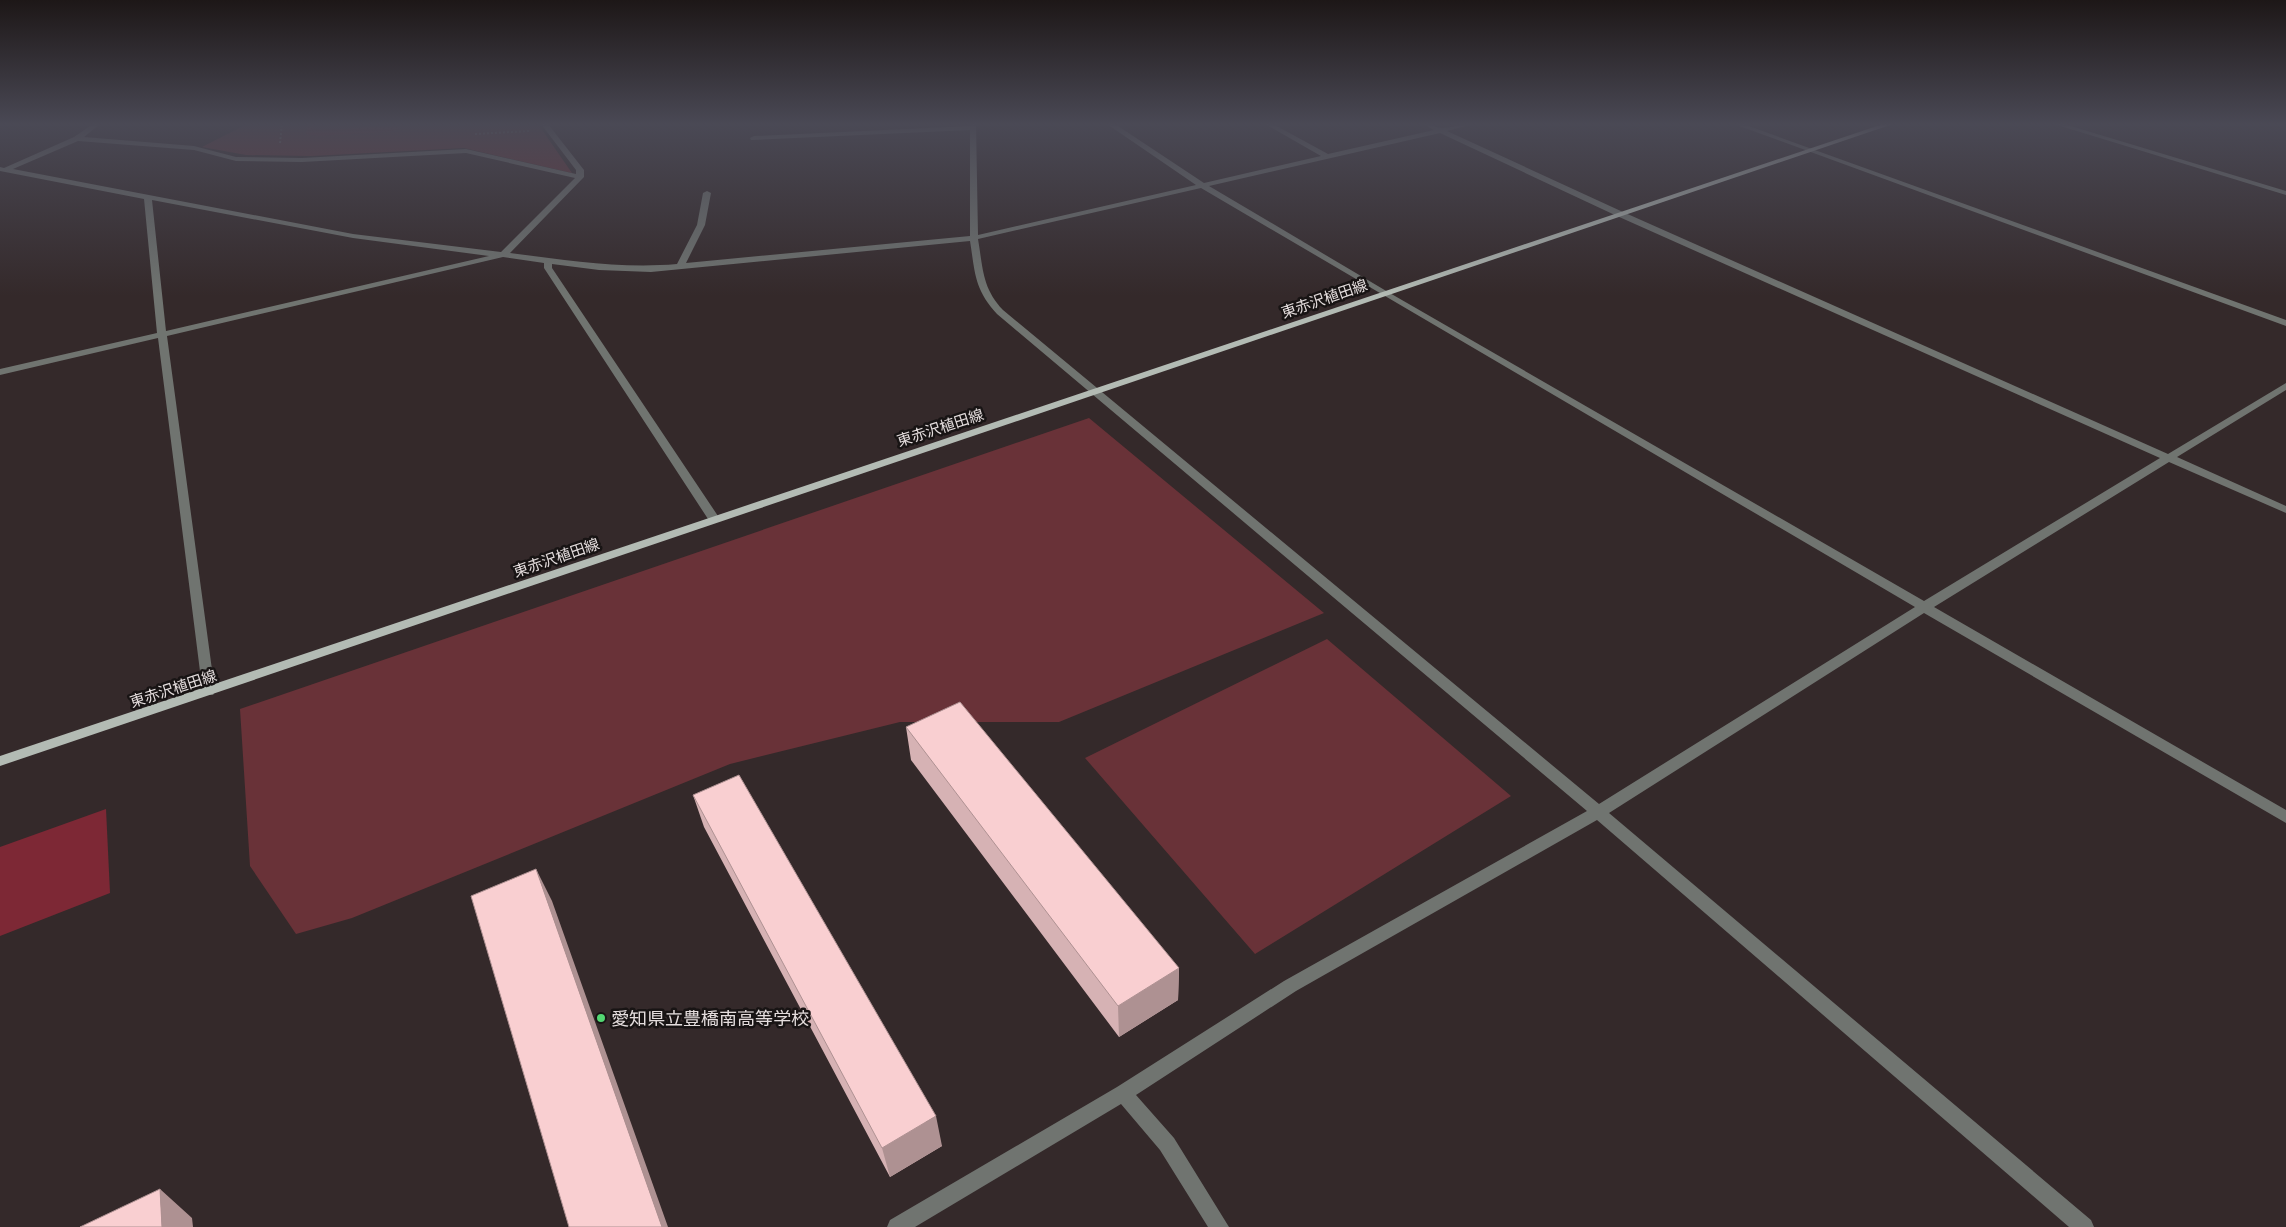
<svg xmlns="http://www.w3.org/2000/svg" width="2286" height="1227" font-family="Barlow,'Noto Sans JP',sans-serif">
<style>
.green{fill:#693238}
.water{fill:#7d2835}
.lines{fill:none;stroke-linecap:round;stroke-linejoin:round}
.stream{stroke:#7d2835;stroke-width:5.5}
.path{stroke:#837a7a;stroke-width:2;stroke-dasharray:2 2;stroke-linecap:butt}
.minor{fill:#707470;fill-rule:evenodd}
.major{fill:#b3bbb4;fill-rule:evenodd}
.wall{fill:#d6b2b4}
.shaded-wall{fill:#ae9192}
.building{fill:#f9cfd1;stroke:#ae9192}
.poi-dot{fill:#53d672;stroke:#181414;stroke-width:2}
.labels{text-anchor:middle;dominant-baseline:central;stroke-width:5;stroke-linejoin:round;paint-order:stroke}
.street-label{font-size:15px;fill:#e4dddd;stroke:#181414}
.near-poi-label{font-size:18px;fill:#e4dddd;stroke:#181414;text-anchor:start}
</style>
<rect width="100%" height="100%" fill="#34292a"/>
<path class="green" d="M 247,124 L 538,124 L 572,173 L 464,148 L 311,156 L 246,155 L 202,147 Z
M 1089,418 L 1324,613 L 1059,722 L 900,722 L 730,764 L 352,918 L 296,934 L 250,866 L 240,709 Z
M 1327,639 L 1511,796 L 1255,954 L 1085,758 Z"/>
<path class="water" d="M 106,809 L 110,893 L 0,936 L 0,847 Z"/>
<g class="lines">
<path class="stream" d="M 310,124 L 309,132 L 320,133 L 390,129 L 401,124"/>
<path class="path" d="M 475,134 L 529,131
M 280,143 L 282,124"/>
<path class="minor" d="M 93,124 L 100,124 L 84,137 L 194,146 L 236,157 L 302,158 L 466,149 L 576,174 L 576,170 L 541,124 L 548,124 L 584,170 L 584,177 L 510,253 C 565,260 621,269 677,264 L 697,225 L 703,193 L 707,191 L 711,193 L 705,225 L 686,263 L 970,236 L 970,130 L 751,140 L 750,138 L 754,136 L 970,126 L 970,124 L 976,124 L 978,235 L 1196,185 L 1107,124 L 1115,124 L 1204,183 L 1321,156 L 1265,124 L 1273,124 L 1328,154 L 1434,130 L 1423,124 C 1430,124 1437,128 1443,128 C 1454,127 1463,124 1473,124 L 1447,131 L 1623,212 L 2168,454 L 2286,383 L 2286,390 L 2177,457 L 2286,506 L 2286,513 L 2169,462 L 1934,607 L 2286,810 L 2286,823 L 1924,613 L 1609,813 L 2091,1220 L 2094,1227 L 2069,1227 L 1597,820 L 1296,991 L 1136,1095 L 1174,1138 L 1229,1227 L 1208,1227 L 1160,1150 L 1121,1104 L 915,1227 L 887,1227 L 890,1220 L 1117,1087 L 1284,981 L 1587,811 L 997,314 C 974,289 975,272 970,241 L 651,272 L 599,270 L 552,264 L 552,268 L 720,519 L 714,522 L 708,519 L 544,268 L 544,263 L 503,257 L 167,336 L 215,692 L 213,695 L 203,695 L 158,338 L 0,375 L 0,369 L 157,333 L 144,199 L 0,171 L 0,167 L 4,168 L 74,137 ZM 1440,133 L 1617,216 L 2160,458 L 1924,601 L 1388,292 L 1209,186 ZM 78,141 L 194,150 L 236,161 L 302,162 L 466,153 L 575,178 L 501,252 L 353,234 L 13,169 ZM 1201,188 L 1915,607 L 1599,804 L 1003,310 C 982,288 983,268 978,239 ZM 152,200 L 353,238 L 489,256 L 166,331 Z
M 1734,124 L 1743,124 L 2286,320 L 2286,326 Z
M 2054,124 L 2064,124 L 2286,191 L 2286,195 Z"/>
<path class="major" d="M 1883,124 L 1893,124 L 0,766 L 0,756 Z"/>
</g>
<path class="wall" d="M 906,727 L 1179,968 L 1178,1000 L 1119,1037 L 911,760 Z
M 693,795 L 942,1146 L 890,1177 L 704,827 Z"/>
<path class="shaded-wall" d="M 536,869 L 552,901 L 668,1227 L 662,1227 Z
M 1179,968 L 1178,1000 L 1119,1037 L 1118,1006 Z
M 936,1116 L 942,1146 L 890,1177 L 882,1148 Z
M 160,1189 L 192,1218 L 193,1227 L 162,1227 Z"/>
<path class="building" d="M 960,702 L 1179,968 L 1118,1006 L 906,727 Z
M 739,775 L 936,1116 L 882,1148 L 693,795 Z
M 536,869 L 662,1227 L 569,1227 L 471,896 Z
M 160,1189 L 162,1227 L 80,1227 Z"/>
<linearGradient id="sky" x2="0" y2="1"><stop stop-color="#1d1717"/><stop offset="0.42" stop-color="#4a4955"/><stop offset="1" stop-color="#4a4955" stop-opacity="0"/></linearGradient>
<rect width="2286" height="296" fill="url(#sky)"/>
<circle class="poi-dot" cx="601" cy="1018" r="5"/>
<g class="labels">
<g class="street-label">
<text transform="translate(1324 298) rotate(-19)">東赤沢植田線</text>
<text transform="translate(940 427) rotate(-18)">東赤沢植田線</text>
<text transform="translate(556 557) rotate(-19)">東赤沢植田線</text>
<text transform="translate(173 688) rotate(-18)">東赤沢植田線</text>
</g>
<g class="near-poi-label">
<text x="611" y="1018">愛知県立豊橋南高等学校</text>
</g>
</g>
</svg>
